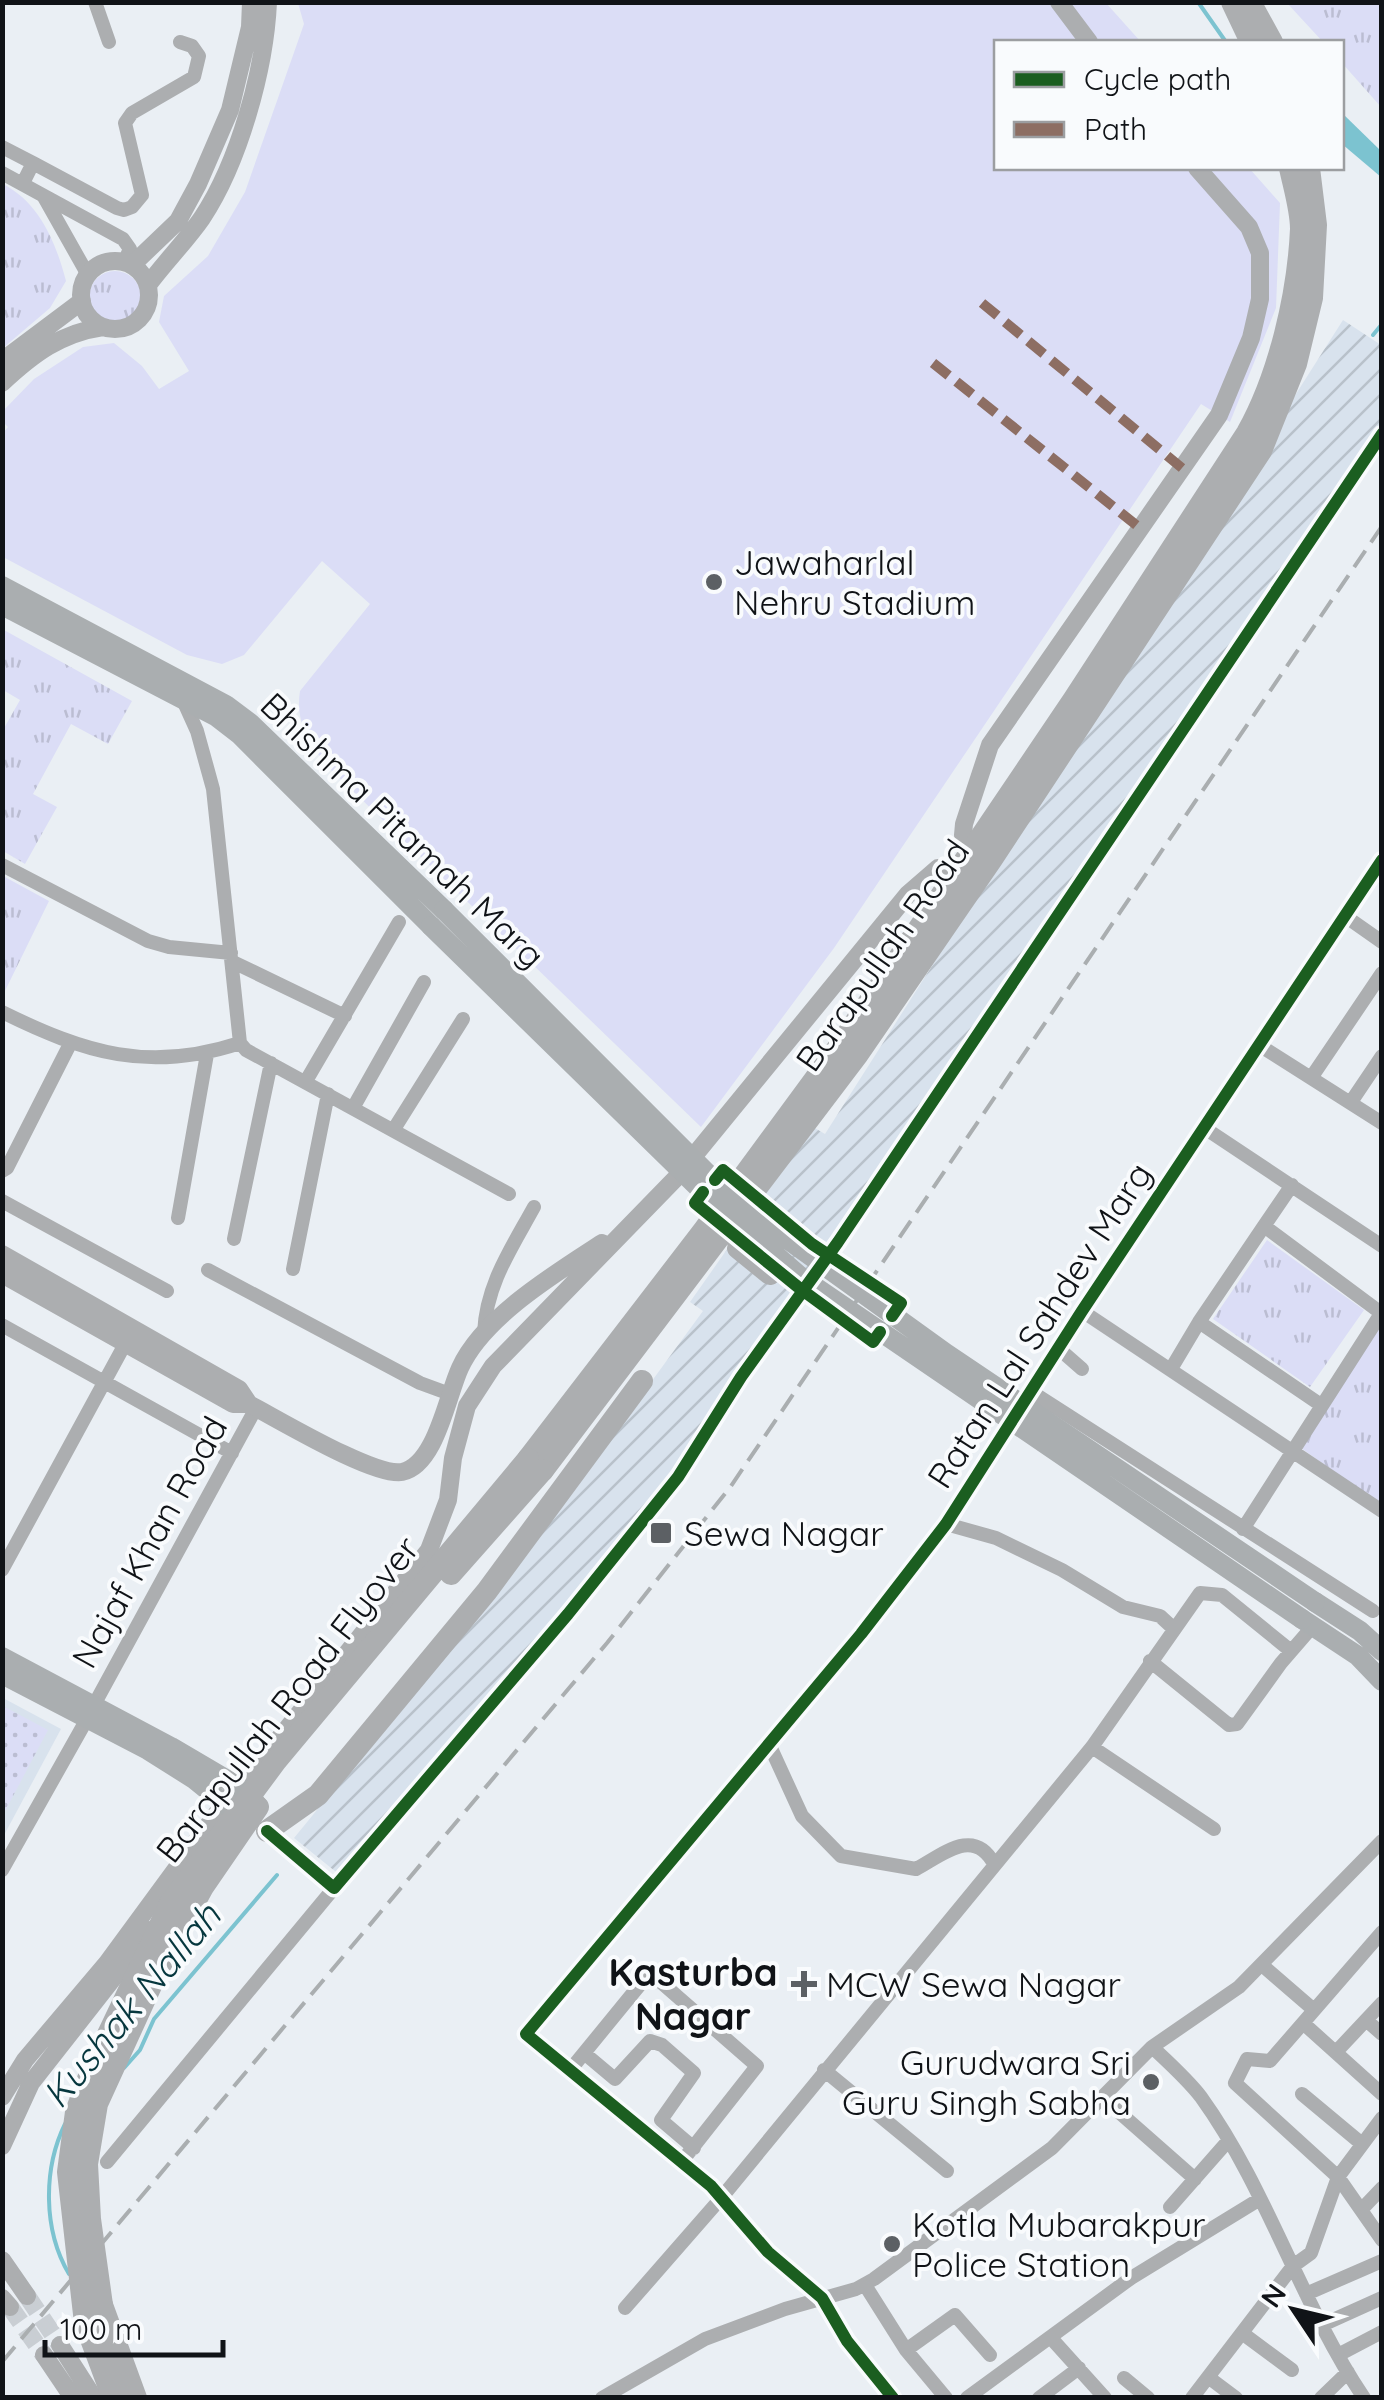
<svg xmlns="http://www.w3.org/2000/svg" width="1384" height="2400" font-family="Quicksand,sans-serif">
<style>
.built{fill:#d8e2ed}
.industrial{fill:url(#industrial-furrows)}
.grass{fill:url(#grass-dots)}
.park{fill:url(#park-tufts)}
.pitch{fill:#dbddf6}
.water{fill:#7cc3d0}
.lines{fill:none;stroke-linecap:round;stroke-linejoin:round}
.stream{stroke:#7cc3d0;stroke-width:4}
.tertiary-tunnel{stroke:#c9ced3;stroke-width:18;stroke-dasharray:18 9;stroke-linecap:butt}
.minor{stroke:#acaeb0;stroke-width:14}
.tertiary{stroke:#acaeb0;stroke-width:18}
.secondary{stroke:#aaaeb0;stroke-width:20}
.trunk{stroke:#acaeb0;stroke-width:22}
.rail{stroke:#aaaeb0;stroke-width:4;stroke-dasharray:20 10;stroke-linecap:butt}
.secondary-bridge{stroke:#aaaeb0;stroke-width:20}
.trunk-bridge{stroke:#acaeb0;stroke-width:22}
.quiet{stroke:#8d6e63;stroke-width:10;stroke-dasharray:20 10;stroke-linecap:butt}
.cycleway-casing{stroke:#f9fbfd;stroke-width:19}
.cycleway{stroke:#1b5e20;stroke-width:12}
.poi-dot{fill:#5c6064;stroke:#f9fbfd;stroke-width:4}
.labels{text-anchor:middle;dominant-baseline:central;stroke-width:8;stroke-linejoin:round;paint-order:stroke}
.poi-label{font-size:35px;fill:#101317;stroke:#f9fbfd;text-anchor:start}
.street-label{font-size:35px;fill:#101317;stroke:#f9fbfd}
.neighbourhood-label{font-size:38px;font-weight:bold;fill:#101317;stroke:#f9fbfd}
.water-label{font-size:38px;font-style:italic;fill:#06373e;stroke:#f9fbfd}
</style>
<defs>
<pattern id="industrial-furrows" width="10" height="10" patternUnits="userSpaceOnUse" patternTransform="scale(2.5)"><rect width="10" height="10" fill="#d8e2ed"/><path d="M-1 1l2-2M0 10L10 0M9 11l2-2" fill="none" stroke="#b8c1ca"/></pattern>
<pattern id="grass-dots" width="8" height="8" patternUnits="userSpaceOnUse" patternTransform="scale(2.5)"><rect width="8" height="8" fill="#dbddf6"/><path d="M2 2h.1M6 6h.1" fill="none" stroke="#bbbdd2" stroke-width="1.8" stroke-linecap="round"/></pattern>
<pattern id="park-tufts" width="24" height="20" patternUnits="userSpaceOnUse" patternTransform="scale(2.5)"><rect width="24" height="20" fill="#dbddf6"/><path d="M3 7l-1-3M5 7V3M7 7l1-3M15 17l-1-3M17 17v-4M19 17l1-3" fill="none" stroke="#bbbdd2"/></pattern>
</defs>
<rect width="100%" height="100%" fill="#eaeff4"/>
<path class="built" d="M 3,1698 L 61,1729 L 3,1837 Z"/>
<path class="industrial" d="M 1343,320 L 1381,345 L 1381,424 L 666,1490 L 346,1880 L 294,1838 L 513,1571 L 703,1311 L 690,1302 L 813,1127 L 825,1134 Z"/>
<path class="grass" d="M 3,1706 L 48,1730 L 3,1815 Z"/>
<path class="park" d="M 1287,3 L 1381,3 L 1381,107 L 1342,63 L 1342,42 L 1323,42 Z
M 3,184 C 40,203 56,243 66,281 L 50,308 L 3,348 Z
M89 297a26 26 0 1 1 52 0a26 26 0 1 1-52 0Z
M 4,630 L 132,701 L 108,744 L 71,724 L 33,794 L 57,807 L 25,864 L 3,851 L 3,730 L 20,700 L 3,690 Z
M 3,876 L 49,901 L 3,995 L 2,994 Z
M 1267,1240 L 1364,1310 L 1310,1387 L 1213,1319 Z
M 1381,1324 L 1381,1505 L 1301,1448 Z"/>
<path class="pitch" d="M 298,3 L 1106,3 L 1141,42 L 996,42 L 996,168 L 1249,168 L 1280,203 L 1276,308 L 1230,422 L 1201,404 L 834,948 L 701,1127 L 327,766 C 309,742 295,722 300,691 L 370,604 L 322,561 L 244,655 L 222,664 L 187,655 L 3,557 L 2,434 L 8,427 L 3,422 L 2,412 L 34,379 L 83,347 L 114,343 L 142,366 L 159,389 L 189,371 L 159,322 L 164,296 L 208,256 L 245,192 L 304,24 Z"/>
<path class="water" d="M 1342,113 L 1381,151 L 1381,177 L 1342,144 Z"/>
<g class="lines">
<path class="stream" d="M 1198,2 L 1226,42
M 1373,335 L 1382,324
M 124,2068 L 140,2050 L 154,2019 L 277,1875
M 65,2124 C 43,2169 43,2230 69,2274"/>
<path class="tertiary-tunnel" d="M 27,2296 L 60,2345
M 10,2307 L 44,2355"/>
<path class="minor" d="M 95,2 L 109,42
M 2,147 L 33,163
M 2,173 L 123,239 L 130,249 L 124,262
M 23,183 L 33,163 L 117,208 L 124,210 L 132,207 L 142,195 L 125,123 L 132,113 L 194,77 L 199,56 L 192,46 L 180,42
M 44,197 L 88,275
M 183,700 L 197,731 L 213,789 L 240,1043 L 246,1050 L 509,1194
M 2,865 L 148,941 L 169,947 L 231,953
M 1345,916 L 1382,942
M 233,962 L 345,1016
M 2,1012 C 85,1053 149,1073 240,1043
M 1259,1045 L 1382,1123
M 1311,1078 L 1382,973
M 306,1081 L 399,922
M 1351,1102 L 1382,1056
M 353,1108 L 424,982
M 1203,1127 L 1382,1246
M 394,1129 L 463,1019
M 2,1171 L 7,1168 L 70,1044
M 2,1201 L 167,1291
M 178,1218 L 207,1054
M 1264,1226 L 1292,1185
M 234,1239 L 271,1063
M 293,1269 L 328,1094
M 208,1270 L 420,1383 L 450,1394
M 1082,1311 L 1382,1511
M 2,1325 L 232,1453
M 484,1333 C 486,1285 511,1249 534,1207
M 1058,1348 L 1082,1369
M 1171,1369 L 1199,1322
M 1030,1391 L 1373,1611
M 1321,1405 L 1199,1322 L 1264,1226 L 1381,1313
M 946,1524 L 996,1538 L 1062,1570 L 1123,1607 L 1160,1616 L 1173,1628
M 1243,1529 L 1382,1312
M 2,1570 L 125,1344
M 1150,1661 L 1229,1725 L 1237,1724 L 1281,1663 L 1313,1626
M 94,1705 L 256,1408
M 769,1744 L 802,1816 L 841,1856 L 916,1869 C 942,1855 974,1826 994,1864
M 1092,1747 L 1214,1829
M 267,1831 L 334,1888 L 568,1614 L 678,1477 L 741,1377 L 838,1242 L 1382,434
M 2,1870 L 87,1719
M 1382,1932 L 1270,2061 L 1247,2059 L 1235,2083 L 1338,2177 L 1382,2240
M 1262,1965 L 1314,2010
M 1366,2020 L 1382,2034
M 1303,2023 L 1382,2094
M 1152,2047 C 1169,2063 1187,2079 1201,2097 C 1268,2190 1300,2303 1364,2398
M 1336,2052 L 1382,2003
M 584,2053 L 615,2079 L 650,2041 L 662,2045 L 694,2073 L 661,2120 L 694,2148
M 571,2069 L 647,1976 L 655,1977 L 757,2066 L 683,2160
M 824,2070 L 947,2171
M 1302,2094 L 1362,2144
M 1103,2098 L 1195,2179
M 107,2162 L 334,1888
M 1170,2207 L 1228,2141
M 1362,2209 L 1382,2188
M 865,2285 L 906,2350 L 946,2398
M 1306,2294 L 1382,2261
M 625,2308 L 722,2197 L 1092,1747 L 1200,1593 L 1222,1595 L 1291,1651
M 1322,2325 L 1382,2298
M 1242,2333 L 1292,2370
M 1051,2338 L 1105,2398
M 906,2350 L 955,2315 L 990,2355
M 1338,2355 L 1382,2332
M 1208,2377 L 1236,2398
M 1124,2378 L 1148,2398
M 602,2398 L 705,2339 L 785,2309 L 856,2289 L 874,2279 L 1052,2148 L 1152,2047 L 1239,1987 L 1382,1841
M 893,2398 L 847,2341 L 822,2298 L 768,2252 L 711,2186 L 526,2034 L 861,1634 L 946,1524 L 1082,1311 L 1382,860
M 967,2398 L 1131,2278 L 1260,2199
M 1039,2398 L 1079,2368
M 1192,2398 L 1293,2266 L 1311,2253 L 1338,2177 L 1382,2118
M 1321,2398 L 1348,2372"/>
<path class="tertiary" d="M 1059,2 L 1089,42
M81 295a34 34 0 1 1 68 0a34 34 0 1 1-68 0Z
M 132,265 L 178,221 L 198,184 L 230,110 L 250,27 L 251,2
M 148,285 C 165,262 186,241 202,218 C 239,162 265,69 268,2
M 2,361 L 82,301
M 2,383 C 33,354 61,333 103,327
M 971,852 L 963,835 L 964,824 L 990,745 L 1219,415 L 1251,338 L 1260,299 L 1260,253 L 1249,227 L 1197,168
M 2,1254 L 239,1389 L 249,1404
M 2,1274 L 233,1404 L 249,1404 C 278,1419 374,1477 402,1472 C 436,1465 447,1396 460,1368 C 483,1317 556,1273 602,1243
M 2,2097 L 25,2060 L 107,1963 L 237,1786 L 262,1760 L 429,1550 L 448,1500 L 453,1458 L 467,1406 L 493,1366 L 675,1179 L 908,894 L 938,868 L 961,867
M 2,2146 L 31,2083 L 151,1930
M 2,2260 L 27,2296
M 2,2298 L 10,2307
M 60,2345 L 94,2398
M 44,2355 L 73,2398"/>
<path class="secondary" d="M 2,586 L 226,705 L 250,723 L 444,910
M 2,605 L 217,717 L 239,734 L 431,926
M 1315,1602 L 1360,1631 L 1382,1651
M 1302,1619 L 1358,1656 L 1382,1681
M 2,1657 L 171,1747 L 246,1791 L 258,1806
M 2,1674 L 148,1750 L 194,1779 L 247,1822"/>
<path class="trunk" d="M 1232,2 L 1251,42
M 1250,2 L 1272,42
M 738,1248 L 770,1274
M 528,1459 L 704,1230 L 840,1045 L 1074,699 L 1247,433 C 1279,376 1298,295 1301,229 C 1301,210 1294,187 1290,168
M 543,1470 L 858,1054 L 992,859 L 1261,451 L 1296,364 L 1312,298 L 1316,225 L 1309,168
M 267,1831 L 318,1795 L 487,1591 L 642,1381
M 102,2305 L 136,2398
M 85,2323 L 113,2398"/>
<path class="rail" d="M 2,2362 L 607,1643 L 731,1486 L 1382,526"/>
<path class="secondary-bridge" d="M 444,910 L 707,1173 L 758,1218 L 947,1354 L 1315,1602
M 431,926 L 703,1192 L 802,1278 L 1302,1619"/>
<path class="trunk-bridge" d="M 451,1574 L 543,1470
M 102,2305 L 90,2219 L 87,2164 L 97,2104 L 160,1966 L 203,1887 L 258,1807
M 85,2323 L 68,2172 L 76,2112 L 92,2068 L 171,1902 L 276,1761 L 528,1459"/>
<path class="quiet" d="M 982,303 L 1182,468
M 933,363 L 1140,528"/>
<defs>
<path id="cycleway" d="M 715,1180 L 723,1170 L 812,1244 L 901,1303 L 892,1316
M 703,1192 L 695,1203 L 798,1287 L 873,1342 L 880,1332
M 267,1831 L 334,1888 L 568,1614 L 678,1477 L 741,1377 L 838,1242 L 1382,434
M 893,2398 L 847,2341 L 822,2298 L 768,2252 L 711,2186 L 526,2034 L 861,1634 L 946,1524 L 1082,1311 L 1382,860"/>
</defs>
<use href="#cycleway" class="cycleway-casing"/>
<use href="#cycleway" class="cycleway"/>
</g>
<g class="poi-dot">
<circle cx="714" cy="582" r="10"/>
<rect x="649" y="1521" width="24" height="24" rx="5"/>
<path d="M799 1969h10v10h10v10h-10v10h-10v-10h-10v-10h10z"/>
<circle cx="1151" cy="2082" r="10"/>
<circle cx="892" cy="2244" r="10"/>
</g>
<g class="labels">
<g class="poi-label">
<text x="734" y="562">Jawaharlal<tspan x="734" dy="40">Nehru Stadium</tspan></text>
<text x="684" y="1533">Sewa Nagar</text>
<text x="826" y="1984">MCW Sewa Nagar</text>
<text x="1131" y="2062" text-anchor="end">Gurudwara Sri<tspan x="1131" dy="40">Guru Singh Sabha</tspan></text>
<text x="912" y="2224">Kotla Mubarakpur<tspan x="912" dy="40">Police Station</tspan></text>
</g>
<g class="street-label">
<text transform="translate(403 830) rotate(44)">Bhishma Pitamah Marg</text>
<text transform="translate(882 955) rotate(-55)">Barapullah Road</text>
<text transform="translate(1039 1325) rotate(-57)">Ratan Lal Sahdev Marg</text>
<text transform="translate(149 1542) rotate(-61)">Najaf Khan Road</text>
<text transform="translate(287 1699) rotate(-52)">Barapullah Road Flyover</text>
</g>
<g class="neighbourhood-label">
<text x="693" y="1972">Kasturba<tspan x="693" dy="44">Nagar</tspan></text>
</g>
<g class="water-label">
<text transform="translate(131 2005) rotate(-50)">Kushak Nallah</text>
</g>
</g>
<rect width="1384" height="2400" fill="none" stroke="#101317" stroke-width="10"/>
<rect x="994" y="40" width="350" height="130" fill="#f9fbfd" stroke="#9c9ea1" stroke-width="2.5"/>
<rect x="1014" y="72" width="50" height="15" fill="#1b5e20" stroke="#9c9ea1" stroke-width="2.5"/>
<text x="1084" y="90" font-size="30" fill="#101317">Cycle path</text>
<rect x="1014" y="122" width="50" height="15" fill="#8d6e63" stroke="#9c9ea1" stroke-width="2.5"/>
<text x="1084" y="140" font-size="30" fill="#101317">Path</text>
<g transform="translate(1294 2310) rotate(305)" stroke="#f9fbfd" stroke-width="8" paint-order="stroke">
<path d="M0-8L18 38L0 25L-18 38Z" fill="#101317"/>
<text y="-15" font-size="28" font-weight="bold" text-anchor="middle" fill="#101317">N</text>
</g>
<path d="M45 2340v15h178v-15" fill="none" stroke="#101317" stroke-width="5"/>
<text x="60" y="2340" font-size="30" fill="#101317" stroke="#f9fbfd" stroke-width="8" paint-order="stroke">100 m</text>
</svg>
